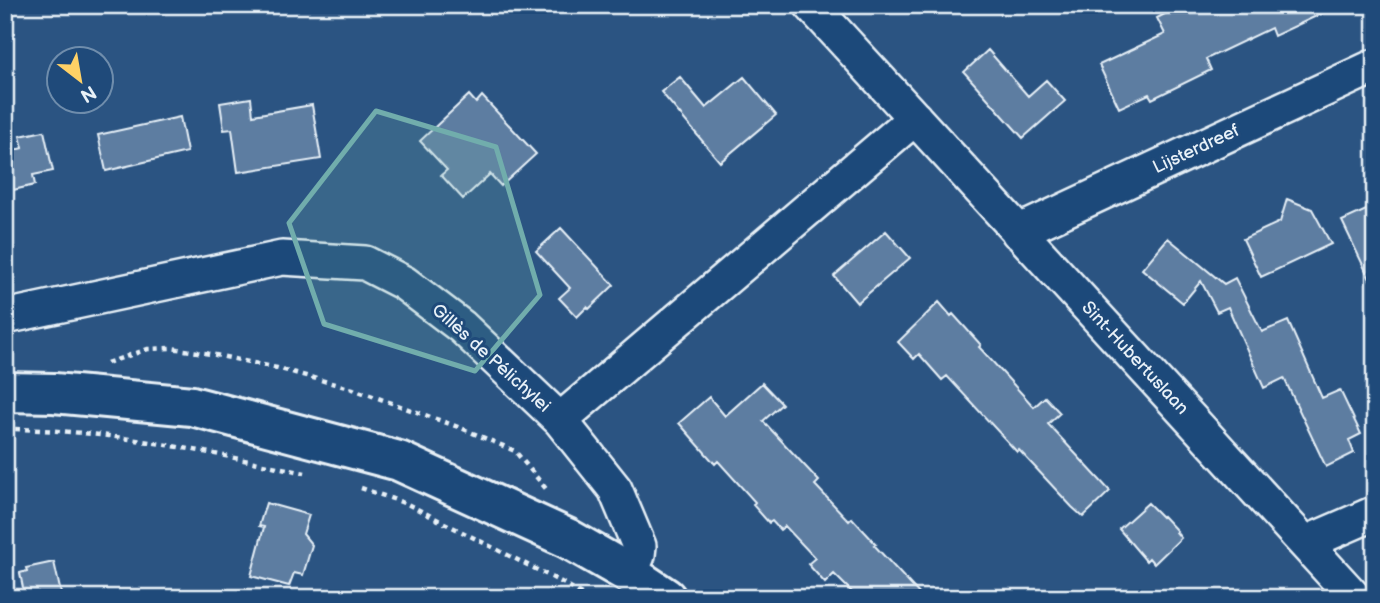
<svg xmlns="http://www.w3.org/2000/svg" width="1380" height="603" font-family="'Balsamiq Sans',sans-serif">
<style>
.building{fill:#5d7da1;stroke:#e8f1f8;stroke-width:2}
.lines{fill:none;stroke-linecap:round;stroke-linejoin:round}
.street-casing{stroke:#e8f1f8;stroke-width:38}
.secondary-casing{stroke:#e8f1f8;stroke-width:44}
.path{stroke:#e8f1f8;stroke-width:4.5;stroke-dasharray:5 5;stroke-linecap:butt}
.street{stroke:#1f4a7a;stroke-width:33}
.secondary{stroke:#1f4a7a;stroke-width:38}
.marked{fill:#71adac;fill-opacity:0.2;stroke:#71adac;stroke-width:5;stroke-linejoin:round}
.labels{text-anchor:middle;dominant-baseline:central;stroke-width:6;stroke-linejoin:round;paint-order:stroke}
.street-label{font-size:18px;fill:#e8f1f8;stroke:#1f4a7a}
</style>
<rect width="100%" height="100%" fill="#2b5482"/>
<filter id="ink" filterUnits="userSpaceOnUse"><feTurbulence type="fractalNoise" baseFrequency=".0143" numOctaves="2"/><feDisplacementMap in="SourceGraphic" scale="14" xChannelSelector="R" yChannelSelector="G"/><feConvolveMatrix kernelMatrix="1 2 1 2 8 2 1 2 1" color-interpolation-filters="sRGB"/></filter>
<g filter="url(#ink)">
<path class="building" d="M 1182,5 L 1340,5 L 1274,36 L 1271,28 L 1206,59 L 1211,70 L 1152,99 L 1149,94 L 1119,108 L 1099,65 L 1165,34 L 1157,18 Z
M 988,50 L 1028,96 L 1046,80 L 1065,101 L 1023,138 L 964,72 Z
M 680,77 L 706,108 L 744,77 L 776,115 L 720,162 L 661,92 Z
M 469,95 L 476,103 L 482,96 L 536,154 L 501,186 L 490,174 L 463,199 L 441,175 L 447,170 L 420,141 Z
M 251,98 L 253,115 L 312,105 L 321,159 L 238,172 L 232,129 L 224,130 L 220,103 Z
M 180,117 L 187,152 L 106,171 L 98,135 Z
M 44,131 L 53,171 L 33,175 L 35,185 L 13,190 L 12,186 L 5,187 L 5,152 L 23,148 L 20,136 Z
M 1287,199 L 1312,209 L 1331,244 L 1261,277 L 1243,239 L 1280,222 Z
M 1375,206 L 1375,290 L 1342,221 Z
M 561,228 L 614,285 L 589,309 L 587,307 L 577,317 L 559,298 L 570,288 L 536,251 Z
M 886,231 L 910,258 L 857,303 L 834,276 Z
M 1168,238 L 1224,284 L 1235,278 L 1262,332 L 1288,321 L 1322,398 L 1340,390 L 1361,434 L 1349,440 L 1354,453 L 1326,467 L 1284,378 L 1264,388 L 1228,307 L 1217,312 L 1201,281 L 1183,303 L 1142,269 Z
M 939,302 L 951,316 L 953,314 L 981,345 L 979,347 L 1034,407 L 1045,397 L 1060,413 L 1048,424 L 1110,491 L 1083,517 L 1072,507 L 1019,450 L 1017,452 L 947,376 L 942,380 L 919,354 L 914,359 L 898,342 Z
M 762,383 L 782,404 L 763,421 L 819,481 L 815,485 L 849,521 L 852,518 L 876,544 L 874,545 L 923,598 L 858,598 L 834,574 L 825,583 L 808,564 L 815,558 L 785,526 L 780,530 L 772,521 L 769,523 L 753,505 L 755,502 L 718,461 L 715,464 L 679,423 L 709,397 L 725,416 Z
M 266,503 L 309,515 L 303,534 L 312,545 L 303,575 L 294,573 L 289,586 L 251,576 L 264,527 L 259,526 Z
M 1148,503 L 1162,517 L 1163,516 L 1177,531 L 1176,532 L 1181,538 L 1154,564 L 1149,558 L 1146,561 L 1119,529 Z
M 54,562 L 62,598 L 25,598 L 20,573 L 27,571 L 26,568 Z"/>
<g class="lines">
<defs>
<path id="street" d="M 811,5 L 1355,598
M 1018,232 L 1375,66
M 5,317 L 282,258 L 365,263 L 404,283 L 462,327 L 560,420 L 615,489 L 639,546 L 638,555 L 630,574
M 560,420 L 915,118
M 1306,543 L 1375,513"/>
<path id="secondary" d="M 5,392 L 54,393 L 192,406 L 399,461 L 567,538 L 630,574 L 666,598"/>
</defs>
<use href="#street" class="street-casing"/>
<use href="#secondary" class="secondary-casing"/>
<path class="path" d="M 107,363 L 148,349 L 172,348 L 211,354 L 277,368 L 353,389 L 461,428 L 515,451 L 547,490
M 5,429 C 106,429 207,452 305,473
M 361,488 L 407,504 L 565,584 L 588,598"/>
<use href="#street" class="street"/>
<use href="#secondary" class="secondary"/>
</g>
</g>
<path class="marked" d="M 376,111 L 496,147 L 540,295 L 475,371 L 324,324 L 289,223 Z"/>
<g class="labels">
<g class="street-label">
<text transform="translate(1196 149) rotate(-25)">Lijsterdreef</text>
<text transform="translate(491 358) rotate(42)">Gillès de Pélichylei</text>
<text transform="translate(1135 358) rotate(47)">Sint-Hubertuslaan</text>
</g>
</g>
<rect width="1380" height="603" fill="none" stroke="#1f4a7a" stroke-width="28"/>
<rect x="14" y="14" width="1352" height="575" fill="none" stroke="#e8f1f8" stroke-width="2.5" filter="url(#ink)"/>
<g transform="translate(80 80) rotate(149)"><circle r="33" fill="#1f4a7a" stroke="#6f8dac" stroke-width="2"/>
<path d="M0-5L12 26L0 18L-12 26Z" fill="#ffd166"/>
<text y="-10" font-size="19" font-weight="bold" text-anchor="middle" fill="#e8f1f8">N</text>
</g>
</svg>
